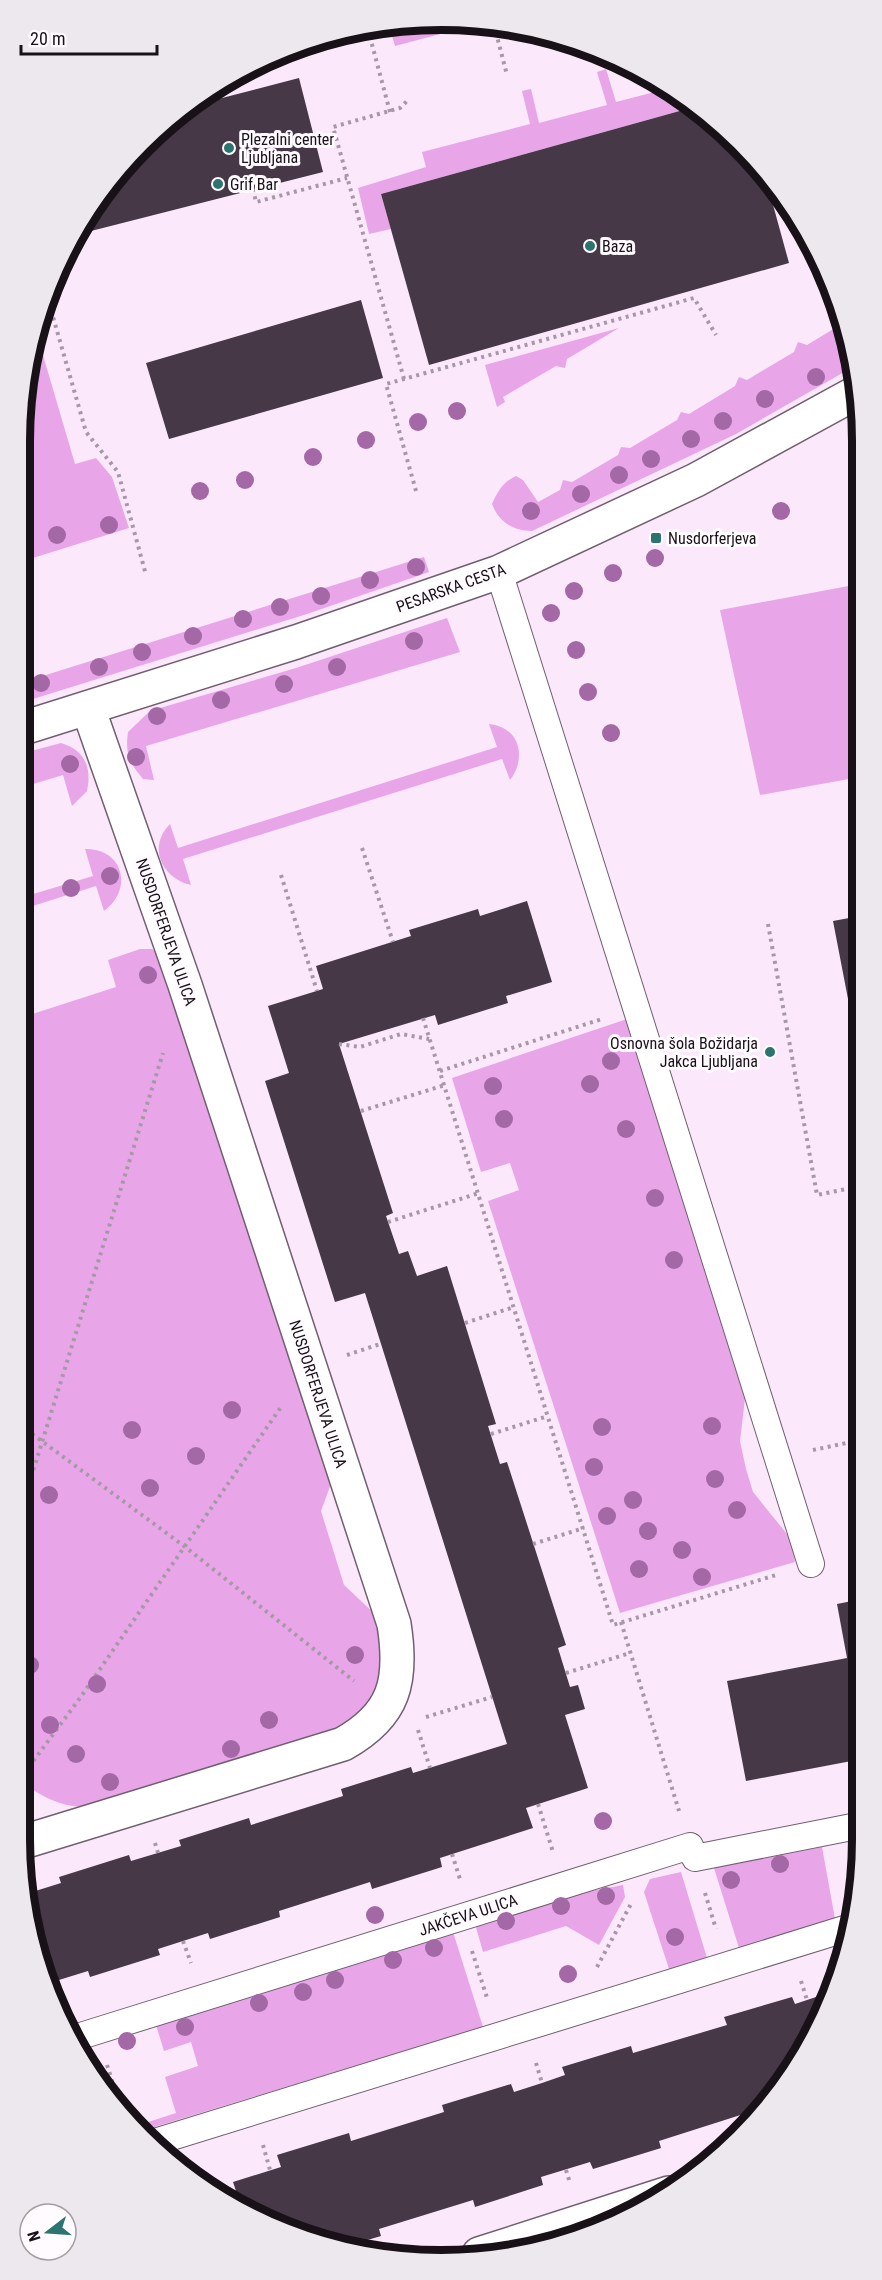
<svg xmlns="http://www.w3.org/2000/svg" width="882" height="2280" font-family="'Roboto Condensed',sans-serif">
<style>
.green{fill:#e8a6e8}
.building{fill:#463846}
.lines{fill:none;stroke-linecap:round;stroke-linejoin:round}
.service-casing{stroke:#705f6f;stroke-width:28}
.minor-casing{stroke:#705f6f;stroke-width:36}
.tertiary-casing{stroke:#705f6f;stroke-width:36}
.path{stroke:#a698a6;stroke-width:4;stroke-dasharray:3 4.5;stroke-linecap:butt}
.service{stroke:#fff;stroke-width:26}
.minor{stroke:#fff;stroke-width:33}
.tertiary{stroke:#fff;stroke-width:33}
.tree{fill:#a468a6}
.poi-dot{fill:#2b7470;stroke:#fffbff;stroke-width:2}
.labels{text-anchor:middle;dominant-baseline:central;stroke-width:6;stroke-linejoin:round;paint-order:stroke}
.poi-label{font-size:16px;fill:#181218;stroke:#fffbff;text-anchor:start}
.street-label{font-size:16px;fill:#181218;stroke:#fffbff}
.rim{fill:none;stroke:#181218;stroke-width:8}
</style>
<rect width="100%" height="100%" fill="#fbe8fb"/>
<path class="green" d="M 469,20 L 482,23 L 395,46 L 392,36 L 447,21 Z
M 606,69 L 616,102 L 670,88 L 694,107 L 381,194 L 391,229 L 369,234 L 358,188 L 426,167 L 422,152 L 530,124 L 522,91 L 531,89 L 539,123 L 607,105 L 597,72 Z
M 840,325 L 853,367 L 736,434 L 532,531 C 513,531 499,522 492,504 C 498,491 503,482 516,476 L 523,480 L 538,502 L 560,490 L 563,480 L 572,482 L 618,455 L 621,447 L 630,448 L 677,420 L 681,412 L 689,414 L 735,386 L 739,377 L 747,380 L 794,352 L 798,342 L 807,345 Z
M 35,328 L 75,464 L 96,458 L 112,477 L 129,528 L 20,562 L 20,441 Z
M 619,328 L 567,359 L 565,368 L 556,366 L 503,397 L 505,402 L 497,407 L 485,365 Z
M 424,557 L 429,572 L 307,614 L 20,703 L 20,683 Z
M 859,584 L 860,777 L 760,795 L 720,610 Z
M 447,618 L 460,652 L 146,746 L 154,780 L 143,779 C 129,762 125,754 128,732 L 150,711 L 296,668 Z
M 489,724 C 520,727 527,758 510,780 L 502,759 L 183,859 L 191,885 C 162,878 147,847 170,824 L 178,848 L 497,747 Z
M 61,743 C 85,750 92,768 87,791 L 72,806 L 63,775 L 20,788 L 20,754 Z
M 85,849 C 123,848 134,889 104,911 L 96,886 L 20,910 L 20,898 L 93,876 Z
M 140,949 L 152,949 L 161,955 L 332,1481 L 321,1511 L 344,1585 L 377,1616 L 384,1653 L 377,1689 L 362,1713 L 336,1733 L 84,1807 C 58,1806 41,1796 20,1781 L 20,1018 L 116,987 L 108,960 Z
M 627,1019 L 746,1390 L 740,1441 L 746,1469 L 753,1492 L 791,1539 L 795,1562 L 620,1613 L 488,1201 L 519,1190 L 510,1163 L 481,1172 L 452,1078 Z
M 822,1847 L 835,1919 L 739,1948 L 714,1868 Z
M 681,1872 L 707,1958 L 669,1969 L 644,1892 L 650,1879 Z
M 623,1885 L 625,1897 L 599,1945 L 566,1926 L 483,1952 L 475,1924 L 565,1896 Z
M 453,1932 L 483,2027 L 141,2131 L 139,2125 L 176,2113 L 165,2077 L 198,2066 L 191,2042 L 164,2051 L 156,2025 Z"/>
<path class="building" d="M 299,78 L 323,172 L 91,231 L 87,216 L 107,184 L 163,124 L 187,107 Z
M 694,107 L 758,163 L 764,172 L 789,263 L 429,365 L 381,194 Z
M 361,300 L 383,378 L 169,439 L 146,363 Z
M 527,901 L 552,982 L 506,996 L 508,1003 L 438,1025 L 435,1015 L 339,1044 L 393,1213 L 386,1216 L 399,1254 L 408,1251 L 417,1276 L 447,1266 L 496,1424 L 488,1426 L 500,1464 L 507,1462 L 566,1645 L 558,1648 L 570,1687 L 578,1685 L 585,1709 L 565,1715 L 588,1788 L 526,1808 L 533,1828 L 440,1858 L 442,1867 L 372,1889 L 370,1882 L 279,1911 L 280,1917 L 210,1939 L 208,1933 L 158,1949 L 160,1955 L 90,1977 L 88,1971 L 46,1984 L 42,1975 L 29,1893 L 61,1883 L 59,1877 L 129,1855 L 131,1861 L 181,1846 L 179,1840 L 249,1818 L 251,1825 L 343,1796 L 341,1789 L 411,1767 L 413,1773 L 507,1744 L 365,1293 L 335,1302 L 265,1081 L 289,1073 L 268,1006 L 323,989 L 316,966 L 411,936 L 409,930 L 478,909 L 480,916 Z
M 860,916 L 861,1056 L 859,1056 L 833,921 Z
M 862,1599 L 862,1759 L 746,1781 L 727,1681 L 847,1658 L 837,1604 Z
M 831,1992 L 819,2026 L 776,2095 L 754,2115 L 753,2111 L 659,2141 L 661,2148 L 593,2169 L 590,2162 L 541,2177 L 543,2185 L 475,2207 L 473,2200 L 379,2229 L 381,2236 L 344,2247 L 306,2238 L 242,2209 L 233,2182 L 281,2167 L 277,2155 L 349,2133 L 351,2141 L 444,2112 L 442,2105 L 511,2084 L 514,2092 L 542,2083 L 565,2075 L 562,2067 L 631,2046 L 633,2053 L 727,2025 L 724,2017 L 792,1997 L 795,2004 Z"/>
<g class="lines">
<defs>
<path id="service" d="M 499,572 L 811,1564
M 71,2039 L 690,1846 L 695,1858 L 862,1825
M 155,2142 L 851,1927"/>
<path id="minor" d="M 20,1843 L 343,1744 C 395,1715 403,1681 394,1624 L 185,985 L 88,708
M 479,2254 L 669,2193"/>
<path id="tertiary" d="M 20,729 L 296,642 L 499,572 L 696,480 L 859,391"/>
</defs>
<use href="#service" class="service-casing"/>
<use href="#minor" class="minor-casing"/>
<use href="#tertiary" class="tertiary-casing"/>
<path class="path" d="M 494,25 L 507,75
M 390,112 L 370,37 L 429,22
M 253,189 L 256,202 L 347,178
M 47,296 L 86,432 L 118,472 L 146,575
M 404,379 L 333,127 L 400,108 L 408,100
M 416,491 L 386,384 L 694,298 L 716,335
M 362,848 L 393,942
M 281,875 L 317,991
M 768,924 L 817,1195 L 861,1186
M 423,1018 L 613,1625 L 776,1575
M 339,1044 L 360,1047 L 401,1034 L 429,1039
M 440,1071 L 602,1019
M 361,1111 L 445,1085
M 388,1222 L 479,1193
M 465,1323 L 514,1307
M 347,1355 L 380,1344
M 20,1425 L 184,1546 L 354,1681
M 491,1434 L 548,1416
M 813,1450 L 861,1440
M 20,1513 L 163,1053
M 533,1544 L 584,1528
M 621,1622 L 679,1811
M 566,1673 L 630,1653
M 426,1717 L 492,1697
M 418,1730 L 430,1768
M 20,1779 L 80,1698 L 281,1407
M 538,1804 L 553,1852
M 155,1843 L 158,1853
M 452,1854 L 460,1879
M 705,1893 L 716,1929
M 183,1941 L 191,1963
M 472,1951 L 488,2001
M 597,1967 L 632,1902
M 801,1981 L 807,2000
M 536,2063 L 542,2083
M 107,2065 L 123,2115
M 263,2145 L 270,2170
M 566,2170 L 570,2183"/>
<use href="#service" class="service"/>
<use href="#minor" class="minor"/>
<use href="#tertiary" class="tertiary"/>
</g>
<g class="tree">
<circle cx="816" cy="377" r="9"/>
<circle cx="765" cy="399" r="9"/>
<circle cx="457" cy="411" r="9"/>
<circle cx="723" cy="421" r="9"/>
<circle cx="418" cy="422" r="9"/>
<circle cx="691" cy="439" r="9"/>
<circle cx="366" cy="440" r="9"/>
<circle cx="313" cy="457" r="9"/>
<circle cx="651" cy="459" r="9"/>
<circle cx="619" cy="475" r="9"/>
<circle cx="245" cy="480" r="9"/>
<circle cx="200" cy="491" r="9"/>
<circle cx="581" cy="494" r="9"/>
<circle cx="531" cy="511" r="9"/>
<circle cx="781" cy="511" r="9"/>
<circle cx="109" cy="525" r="9"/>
<circle cx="57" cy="535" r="9"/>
<circle cx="655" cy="558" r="9"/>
<circle cx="416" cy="567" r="9"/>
<circle cx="613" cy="573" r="9"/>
<circle cx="370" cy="580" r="9"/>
<circle cx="574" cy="591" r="9"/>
<circle cx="321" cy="596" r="9"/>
<circle cx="280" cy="607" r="9"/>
<circle cx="551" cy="613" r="9"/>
<circle cx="243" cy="619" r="9"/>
<circle cx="193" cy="636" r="9"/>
<circle cx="414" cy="641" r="9"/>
<circle cx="576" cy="650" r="9"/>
<circle cx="142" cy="652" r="9"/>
<circle cx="99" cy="667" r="9"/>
<circle cx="337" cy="667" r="9"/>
<circle cx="41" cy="683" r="9"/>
<circle cx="284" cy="684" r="9"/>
<circle cx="588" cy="692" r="9"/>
<circle cx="221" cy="700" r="9"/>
<circle cx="157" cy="716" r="9"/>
<circle cx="611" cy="733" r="9"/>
<circle cx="136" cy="757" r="9"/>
<circle cx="70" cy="764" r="9"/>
<circle cx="110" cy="876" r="9"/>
<circle cx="71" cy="888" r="9"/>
<circle cx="148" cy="975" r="9"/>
<circle cx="611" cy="1061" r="9"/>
<circle cx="590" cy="1084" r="9"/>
<circle cx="493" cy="1086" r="9"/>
<circle cx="504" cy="1119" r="9"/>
<circle cx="626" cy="1129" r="9"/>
<circle cx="655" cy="1198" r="9"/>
<circle cx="674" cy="1260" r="9"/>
<circle cx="232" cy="1410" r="9"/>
<circle cx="712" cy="1426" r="9"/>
<circle cx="602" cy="1427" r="9"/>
<circle cx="132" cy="1430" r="9"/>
<circle cx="196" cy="1456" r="9"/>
<circle cx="594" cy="1467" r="9"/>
<circle cx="715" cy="1479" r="9"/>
<circle cx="150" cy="1488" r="9"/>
<circle cx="49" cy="1495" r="9"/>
<circle cx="633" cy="1500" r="9"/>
<circle cx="737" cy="1510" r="9"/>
<circle cx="607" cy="1516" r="9"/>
<circle cx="648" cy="1531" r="9"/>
<circle cx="682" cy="1550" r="9"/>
<circle cx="639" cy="1569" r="9"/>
<circle cx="702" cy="1577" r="9"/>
<circle cx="355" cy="1655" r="9"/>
<circle cx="30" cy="1665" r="9"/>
<circle cx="97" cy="1684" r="9"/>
<circle cx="269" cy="1720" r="9"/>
<circle cx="50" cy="1725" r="9"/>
<circle cx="231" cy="1749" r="9"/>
<circle cx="76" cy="1754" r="9"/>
<circle cx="110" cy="1782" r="9"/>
<circle cx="603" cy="1821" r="9"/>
<circle cx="780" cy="1864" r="9"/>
<circle cx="731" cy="1880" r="9"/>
<circle cx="606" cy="1896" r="9"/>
<circle cx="561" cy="1906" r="9"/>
<circle cx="375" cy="1915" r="9"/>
<circle cx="506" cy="1921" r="9"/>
<circle cx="675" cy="1937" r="9"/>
<circle cx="434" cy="1948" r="9"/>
<circle cx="393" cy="1960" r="9"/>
<circle cx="568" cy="1974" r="9"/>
<circle cx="335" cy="1980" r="9"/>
<circle cx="303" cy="1992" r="9"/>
<circle cx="259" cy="2003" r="9"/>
<circle cx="185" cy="2027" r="9"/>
<circle cx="127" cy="2041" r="9"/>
</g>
<g class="poi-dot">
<circle cx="229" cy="148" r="6"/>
<circle cx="218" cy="184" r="6"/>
<circle cx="590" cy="246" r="6"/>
<rect x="650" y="532" width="12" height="12" rx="3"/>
<circle cx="770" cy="1052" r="6"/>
</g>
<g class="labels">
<g class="poi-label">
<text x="241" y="139">Plezalni center<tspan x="241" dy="18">Ljubljana</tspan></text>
<text x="230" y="184">Grif Bar</text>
<text x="602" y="246">Baza</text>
<text x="668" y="538">Nusdorferjeva</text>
<text x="758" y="1043" text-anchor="end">Osnovna šola Božidarja<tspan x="758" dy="18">Jakca Ljubljana</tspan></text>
</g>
<g class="street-label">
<text transform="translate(451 588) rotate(-20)">PESARSKA CESTA</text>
<text transform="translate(166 932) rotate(71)">NUSDORFERJEVA ULICA</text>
<text transform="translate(318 1394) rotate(72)">NUSDORFERJEVA ULICA</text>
<text transform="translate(468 1915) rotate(-18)">JAKČEVA ULICA</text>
</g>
</g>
<path d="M0 0H882V2280H0ZM441 30H441A411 411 0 0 1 852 441V1839A411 411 0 0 1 441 2250H441A411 411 0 0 1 30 1839V441A411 411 0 0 1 441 30Z" fill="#ede8ed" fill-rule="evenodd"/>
<path class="rim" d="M441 30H441A411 411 0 0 1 852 441V1839A411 411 0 0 1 441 2250H441A411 411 0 0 1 30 1839V441A411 411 0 0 1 441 30Z"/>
<g transform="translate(48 2232) rotate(253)"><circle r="28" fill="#fffbff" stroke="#a39ea3" stroke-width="1.5"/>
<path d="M0-4.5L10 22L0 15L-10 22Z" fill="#2b7470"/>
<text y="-9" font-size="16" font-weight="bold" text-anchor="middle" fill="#181218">N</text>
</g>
<path d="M21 45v9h136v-9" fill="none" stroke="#181218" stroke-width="3"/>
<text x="30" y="45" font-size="18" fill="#181218" stroke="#fffbff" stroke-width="4.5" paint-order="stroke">20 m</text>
</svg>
